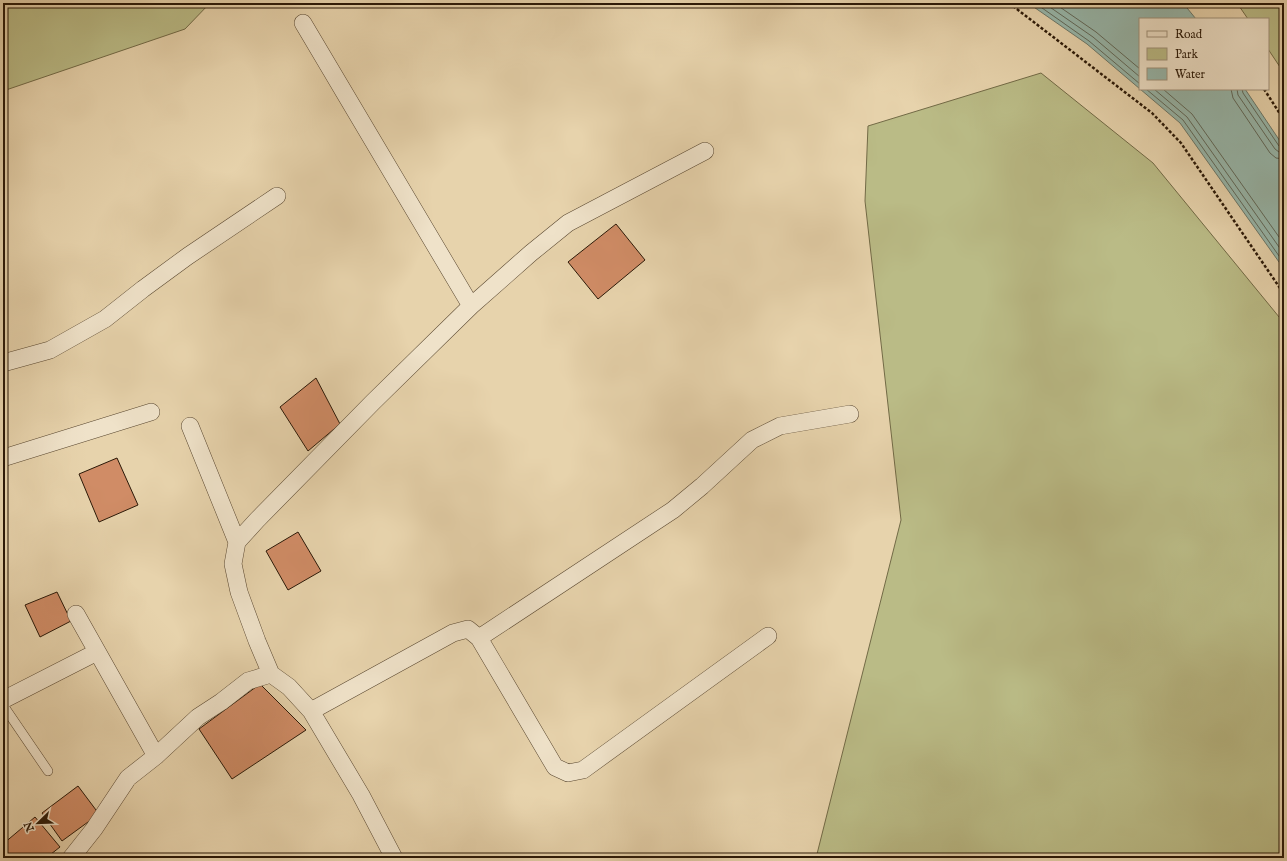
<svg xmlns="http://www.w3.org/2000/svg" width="1287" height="861" font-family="'IM FELL English',serif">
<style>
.green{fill:#babb86;stroke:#726a46}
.water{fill:#97b7ab;stroke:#6b7769}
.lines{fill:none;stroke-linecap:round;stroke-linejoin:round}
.shore{stroke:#606859;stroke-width:1}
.building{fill:#d08c66;stroke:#2a1807}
.lane-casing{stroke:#594730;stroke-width:10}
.street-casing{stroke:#594730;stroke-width:18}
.path{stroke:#2a1807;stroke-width:2.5;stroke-dasharray:3 2;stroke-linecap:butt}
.lane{stroke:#efe2c9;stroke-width:9}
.street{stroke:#efe2c9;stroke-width:17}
</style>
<rect width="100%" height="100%" fill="#e7d3ac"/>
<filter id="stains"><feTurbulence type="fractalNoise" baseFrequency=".005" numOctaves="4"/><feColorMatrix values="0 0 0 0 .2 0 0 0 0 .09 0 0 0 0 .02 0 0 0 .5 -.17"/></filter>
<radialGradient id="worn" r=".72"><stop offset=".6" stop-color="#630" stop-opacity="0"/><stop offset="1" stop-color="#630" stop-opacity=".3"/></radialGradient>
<path class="green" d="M 3,3 L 210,3 L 185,29 L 3,91 Z
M 1237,3 L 1284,3 L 1284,73 L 1268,49 L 1268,19 L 1248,19 Z
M 1041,73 L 1153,163 L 1284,323 L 1284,858 L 816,858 L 901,520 L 865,201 L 868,126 Z"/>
<path class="water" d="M 1028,3 L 1183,3 L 1196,19 L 1140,19 L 1140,89 L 1087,44 Z
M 1140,89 L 1245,89 L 1284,147 L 1284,269 L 1180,123 Z"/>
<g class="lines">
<path class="shore" d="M 1035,3 L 1089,41 L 1140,84
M 1044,3 L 1093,37 L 1140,77
M 1054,3 L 1096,32 L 1140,69
M 1146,89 L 1183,120 L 1284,263
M 1154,89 L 1187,117 L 1284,254
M 1163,89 L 1192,114 L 1284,244
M 1231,89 L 1233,98 L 1270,153 L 1276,158 L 1284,159
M 1237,89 L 1238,95 L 1275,149 L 1279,152 L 1284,153
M 1242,89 L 1243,93 L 1279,146 L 1284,148"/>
</g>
<path class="building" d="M 616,224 L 645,260 L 598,299 L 568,262 Z
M 316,378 L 340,424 L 308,451 L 280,407 Z
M 117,458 L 138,505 L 99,522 L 79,474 Z
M 298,532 L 321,571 L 288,590 L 266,551 Z
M 57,592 L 71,621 L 40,637 L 25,605 Z
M 260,684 L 306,730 L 232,779 L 199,729 Z
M 78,786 L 99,814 L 62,841 L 42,813 Z
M 35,817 L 60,847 L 46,858 L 6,858 L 3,854 L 3,844 Z"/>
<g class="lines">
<defs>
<path id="lane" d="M 3,705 L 48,771"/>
<path id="street" d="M 303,23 L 471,306
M 3,363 L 50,350 L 105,319 L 143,289 L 188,256 L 277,196
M 190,426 L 237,542
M 3,458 L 151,412
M 76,614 L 156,756
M 479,638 L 673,510 L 702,486 L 752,440 L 780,426 L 850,414
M 271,674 L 257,641 L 239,592 L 233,564 L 237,542 L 257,520 L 373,402 L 471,306 L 531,253 L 568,223 L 705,151
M 3,700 L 97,652
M 311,711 L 453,633 L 468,629 L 479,638 L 555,767 L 568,773 L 583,770 L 768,636
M 71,858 L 94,829 L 128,778 L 156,756 L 198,717 L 221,702 L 248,681 L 271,674 L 289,687 L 311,711 L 361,795 L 394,858"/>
</defs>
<use href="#lane" class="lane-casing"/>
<use href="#street" class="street-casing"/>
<path class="path" d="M 1009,3 L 1152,113 L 1181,143 L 1284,294
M 1264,89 L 1284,120"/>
<use href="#lane" class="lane"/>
<use href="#street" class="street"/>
</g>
<rect width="1287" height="861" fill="none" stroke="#e7d3ac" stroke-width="16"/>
<rect x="4" y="4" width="1279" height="853" fill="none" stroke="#2a1807" stroke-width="2"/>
<rect x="8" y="8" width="1271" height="845" fill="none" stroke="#2a1807"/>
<rect x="1139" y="18" width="130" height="72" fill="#efe2c9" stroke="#a0917b"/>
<rect x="1147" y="31" width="20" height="6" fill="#efe2c9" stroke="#a0917b"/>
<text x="1175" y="38" font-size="12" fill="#2a1807">Road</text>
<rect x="1147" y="48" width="20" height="12" fill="#babb86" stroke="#a0917b"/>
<text x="1175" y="58" font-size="12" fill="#2a1807">Park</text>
<rect x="1147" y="68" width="20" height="12" fill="#97b7ab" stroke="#a0917b"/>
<text x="1175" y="78" font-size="12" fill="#2a1807">Water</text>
<g transform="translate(38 823) rotate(247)" stroke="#efe2c9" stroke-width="3" paint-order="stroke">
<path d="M0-3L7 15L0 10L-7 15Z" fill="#2a1807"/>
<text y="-6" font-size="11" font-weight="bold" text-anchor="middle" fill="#2a1807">N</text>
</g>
<rect width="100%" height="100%" filter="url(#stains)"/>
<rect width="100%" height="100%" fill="url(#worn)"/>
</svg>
